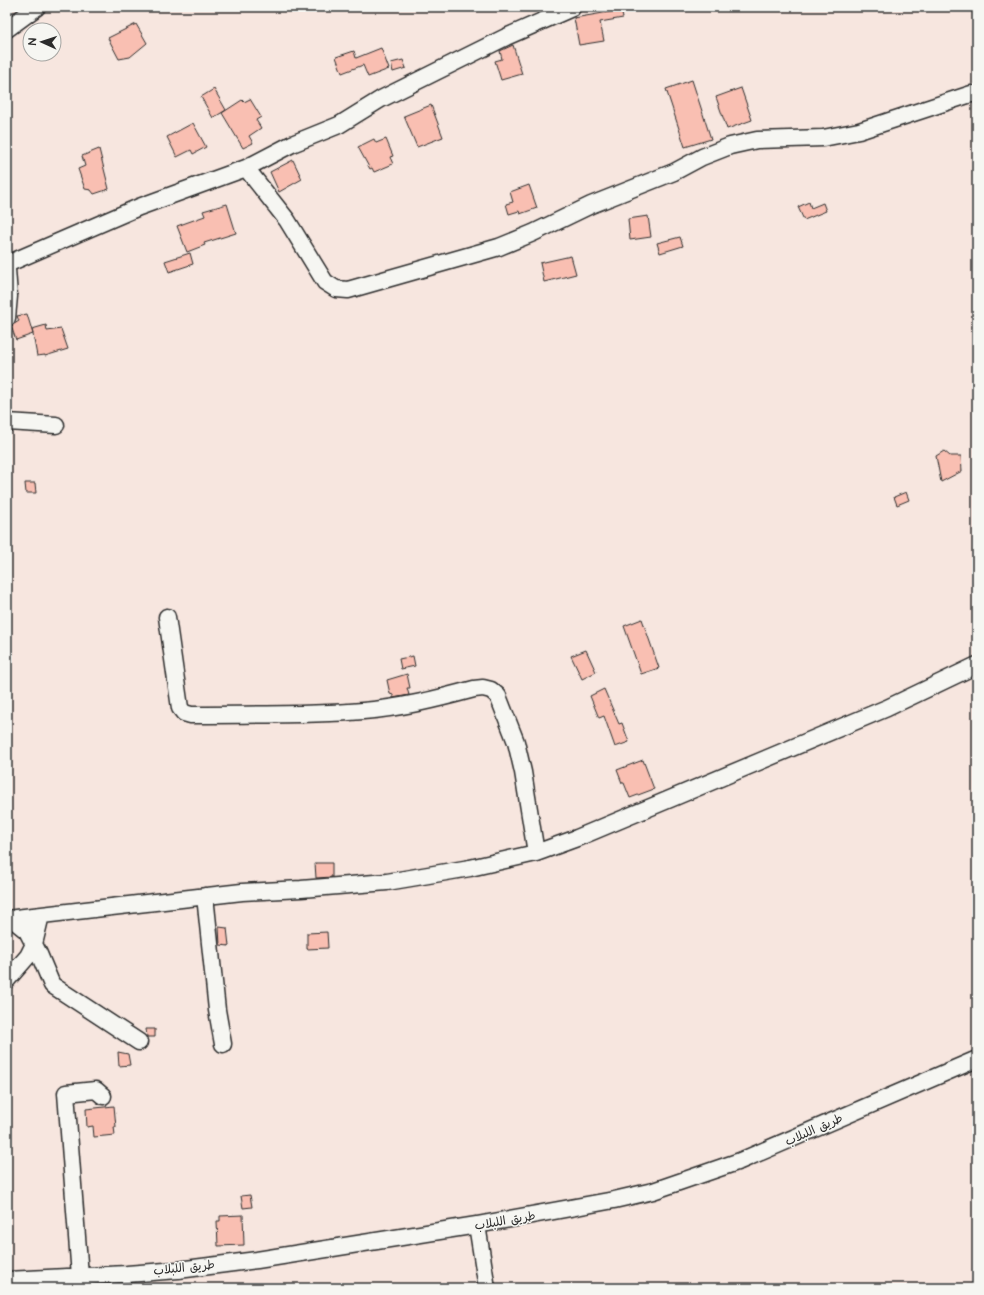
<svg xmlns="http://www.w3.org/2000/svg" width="984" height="1295" font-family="'Architects Daughter','Playpen Sans Arabic',sans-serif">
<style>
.building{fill:#f9bfb2;stroke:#2b2b2b}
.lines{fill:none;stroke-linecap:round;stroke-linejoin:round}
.minor-casing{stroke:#2b2b2b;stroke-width:19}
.minor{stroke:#f6f6f2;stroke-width:16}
.labels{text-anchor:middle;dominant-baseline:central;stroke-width:3;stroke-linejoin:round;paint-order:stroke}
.street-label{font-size:12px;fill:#2b2b2b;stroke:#f6f6f2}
</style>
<rect width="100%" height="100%" fill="#f7e6df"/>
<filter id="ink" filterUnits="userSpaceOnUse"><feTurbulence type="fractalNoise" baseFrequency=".025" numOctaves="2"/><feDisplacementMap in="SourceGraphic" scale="8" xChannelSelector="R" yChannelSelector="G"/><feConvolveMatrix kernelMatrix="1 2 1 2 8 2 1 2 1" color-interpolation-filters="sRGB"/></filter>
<g filter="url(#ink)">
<path class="building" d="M 621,10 L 623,18 L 600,22 L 604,41 L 579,45 L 574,18 Z
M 136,24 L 147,43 L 130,57 L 119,59 L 108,38 Z
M 513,45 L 522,74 L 501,80 L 495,61 L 502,59 L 500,51 Z
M 381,48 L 389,69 L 368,77 L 363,65 L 342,73 L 336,57 L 354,51 L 356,58 Z
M 403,60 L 406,68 L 393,72 L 391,63 Z
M 692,80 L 711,139 L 685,147 L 666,89 Z
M 741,88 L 752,120 L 727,129 L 716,97 Z
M 214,89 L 226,110 L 213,118 L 201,97 Z
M 250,99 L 261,117 L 256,120 L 261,128 L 249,136 L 253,143 L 243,148 L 222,113 L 242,100 L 244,102 Z
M 431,105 L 443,137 L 417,147 L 404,116 Z
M 193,123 L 206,147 L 193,154 L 191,150 L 177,157 L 167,137 Z
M 374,139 L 376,143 L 386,139 L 393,156 L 390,157 L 393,164 L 374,172 L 372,168 L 370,169 L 358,147 Z
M 99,149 L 109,189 L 94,194 L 91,190 L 85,189 L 78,169 L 85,166 L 82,156 Z
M 293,160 L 302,179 L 279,192 L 270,172 Z
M 529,185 L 537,208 L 520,214 L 519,211 L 509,214 L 506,204 L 513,202 L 510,192 Z
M 809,202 L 811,208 L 823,203 L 826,211 L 804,220 L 798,207 Z
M 227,204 L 236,233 L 204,243 L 205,245 L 187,252 L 177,226 L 205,216 L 203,211 Z
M 648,216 L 651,237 L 630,240 L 628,219 Z
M 680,237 L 683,246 L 660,253 L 657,243 Z
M 190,253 L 193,264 L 169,272 L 165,261 Z
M 571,256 L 576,274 L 544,282 L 540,263 Z
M 27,314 L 33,334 L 16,340 L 11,326 L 19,321 L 17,316 Z
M 46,325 L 47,331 L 61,329 L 68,349 L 45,356 L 45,355 L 37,356 L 32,329 Z
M 944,451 L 950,456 L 961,456 L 962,471 L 941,482 L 936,456 Z
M 25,483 L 35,483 L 36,493 L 26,493 Z
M 906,492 L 909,500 L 897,505 L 894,497 Z
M 642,619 L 659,668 L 641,674 L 624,626 Z
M 586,650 L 596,672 L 582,679 L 571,656 Z
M 413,656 L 415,666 L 401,669 L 399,659 Z
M 407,674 L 410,688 L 407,688 L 409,695 L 393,698 L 393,695 L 390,694 L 387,680 Z
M 604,689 L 619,724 L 622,723 L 629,742 L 615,747 L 604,716 L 599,718 L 590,696 Z
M 643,760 L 654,789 L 630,798 L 624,783 L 622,783 L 617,770 Z
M 315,863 L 332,863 L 332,877 L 316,878 Z
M 219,927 L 227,928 L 229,946 L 220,945 Z
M 327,932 L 328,948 L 307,949 L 307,933 Z
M 146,1029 L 155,1029 L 155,1037 L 147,1037 Z
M 118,1052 L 128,1054 L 130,1065 L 119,1066 Z
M 114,1106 L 116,1127 L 114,1127 L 115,1135 L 94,1137 L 93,1126 L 87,1127 L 86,1109 Z
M 250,1195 L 252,1207 L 243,1208 L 241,1196 Z
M 243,1215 L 244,1245 L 218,1246 L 217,1221 L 220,1221 L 220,1216 Z"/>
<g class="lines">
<defs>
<path id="minor" d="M 7,29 L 37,7
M 246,168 L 287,220 L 325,282 L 336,289 L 348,290 L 499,247 L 533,233 L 591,205 L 674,172 L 702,157 L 730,146 L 757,140 L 823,138 L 859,131 L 971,94 L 977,94
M 7,264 L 139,207 L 246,168 L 292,144 L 339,125 L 381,99 L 506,37 L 572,8
M 7,269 L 9,296 L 7,318
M 7,422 L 56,425
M 167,617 L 180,708 L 184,713 L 191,715 C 248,714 306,716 363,711 C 401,708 437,699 474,689 L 483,688 L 491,690 L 498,696 L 516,742 L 523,772 L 536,853
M 205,896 L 217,1010 L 223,1044
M 7,919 L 242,892 L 301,889 L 387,882 L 470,868 L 536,853 L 577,838 L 887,708 L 977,665
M 12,919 L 27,931 L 39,954 L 52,985 L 139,1042
M 7,980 L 28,956 L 34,944 L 41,915
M 477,1225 L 487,1288
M 80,1276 L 66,1093 L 96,1090 L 103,1096
M 7,1280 L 127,1274 L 178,1270 L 257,1260 L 477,1225 L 614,1200 L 653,1191 L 740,1161 L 977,1059"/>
</defs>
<use href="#minor" class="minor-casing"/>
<use href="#minor" class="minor"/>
</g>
</g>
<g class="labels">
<g class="street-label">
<text transform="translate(814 1130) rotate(-24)">طريق اللبلاب</text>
<text transform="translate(505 1221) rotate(-10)">طريق اللبلاب</text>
<text transform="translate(184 1268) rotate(-6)">طريق اللبلاب</text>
</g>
</g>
<rect width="984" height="1295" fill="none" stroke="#f6f6f2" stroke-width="24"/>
<rect x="12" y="12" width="960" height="1271" fill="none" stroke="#2b2b2b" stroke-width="1.5" filter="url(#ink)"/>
<g transform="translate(42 42) rotate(273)"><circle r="19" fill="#f6f6f2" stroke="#a5a5a2"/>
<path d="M0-3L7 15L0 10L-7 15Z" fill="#2b2b2b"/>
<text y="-6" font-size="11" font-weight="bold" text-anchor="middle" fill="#2b2b2b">N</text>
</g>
</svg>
